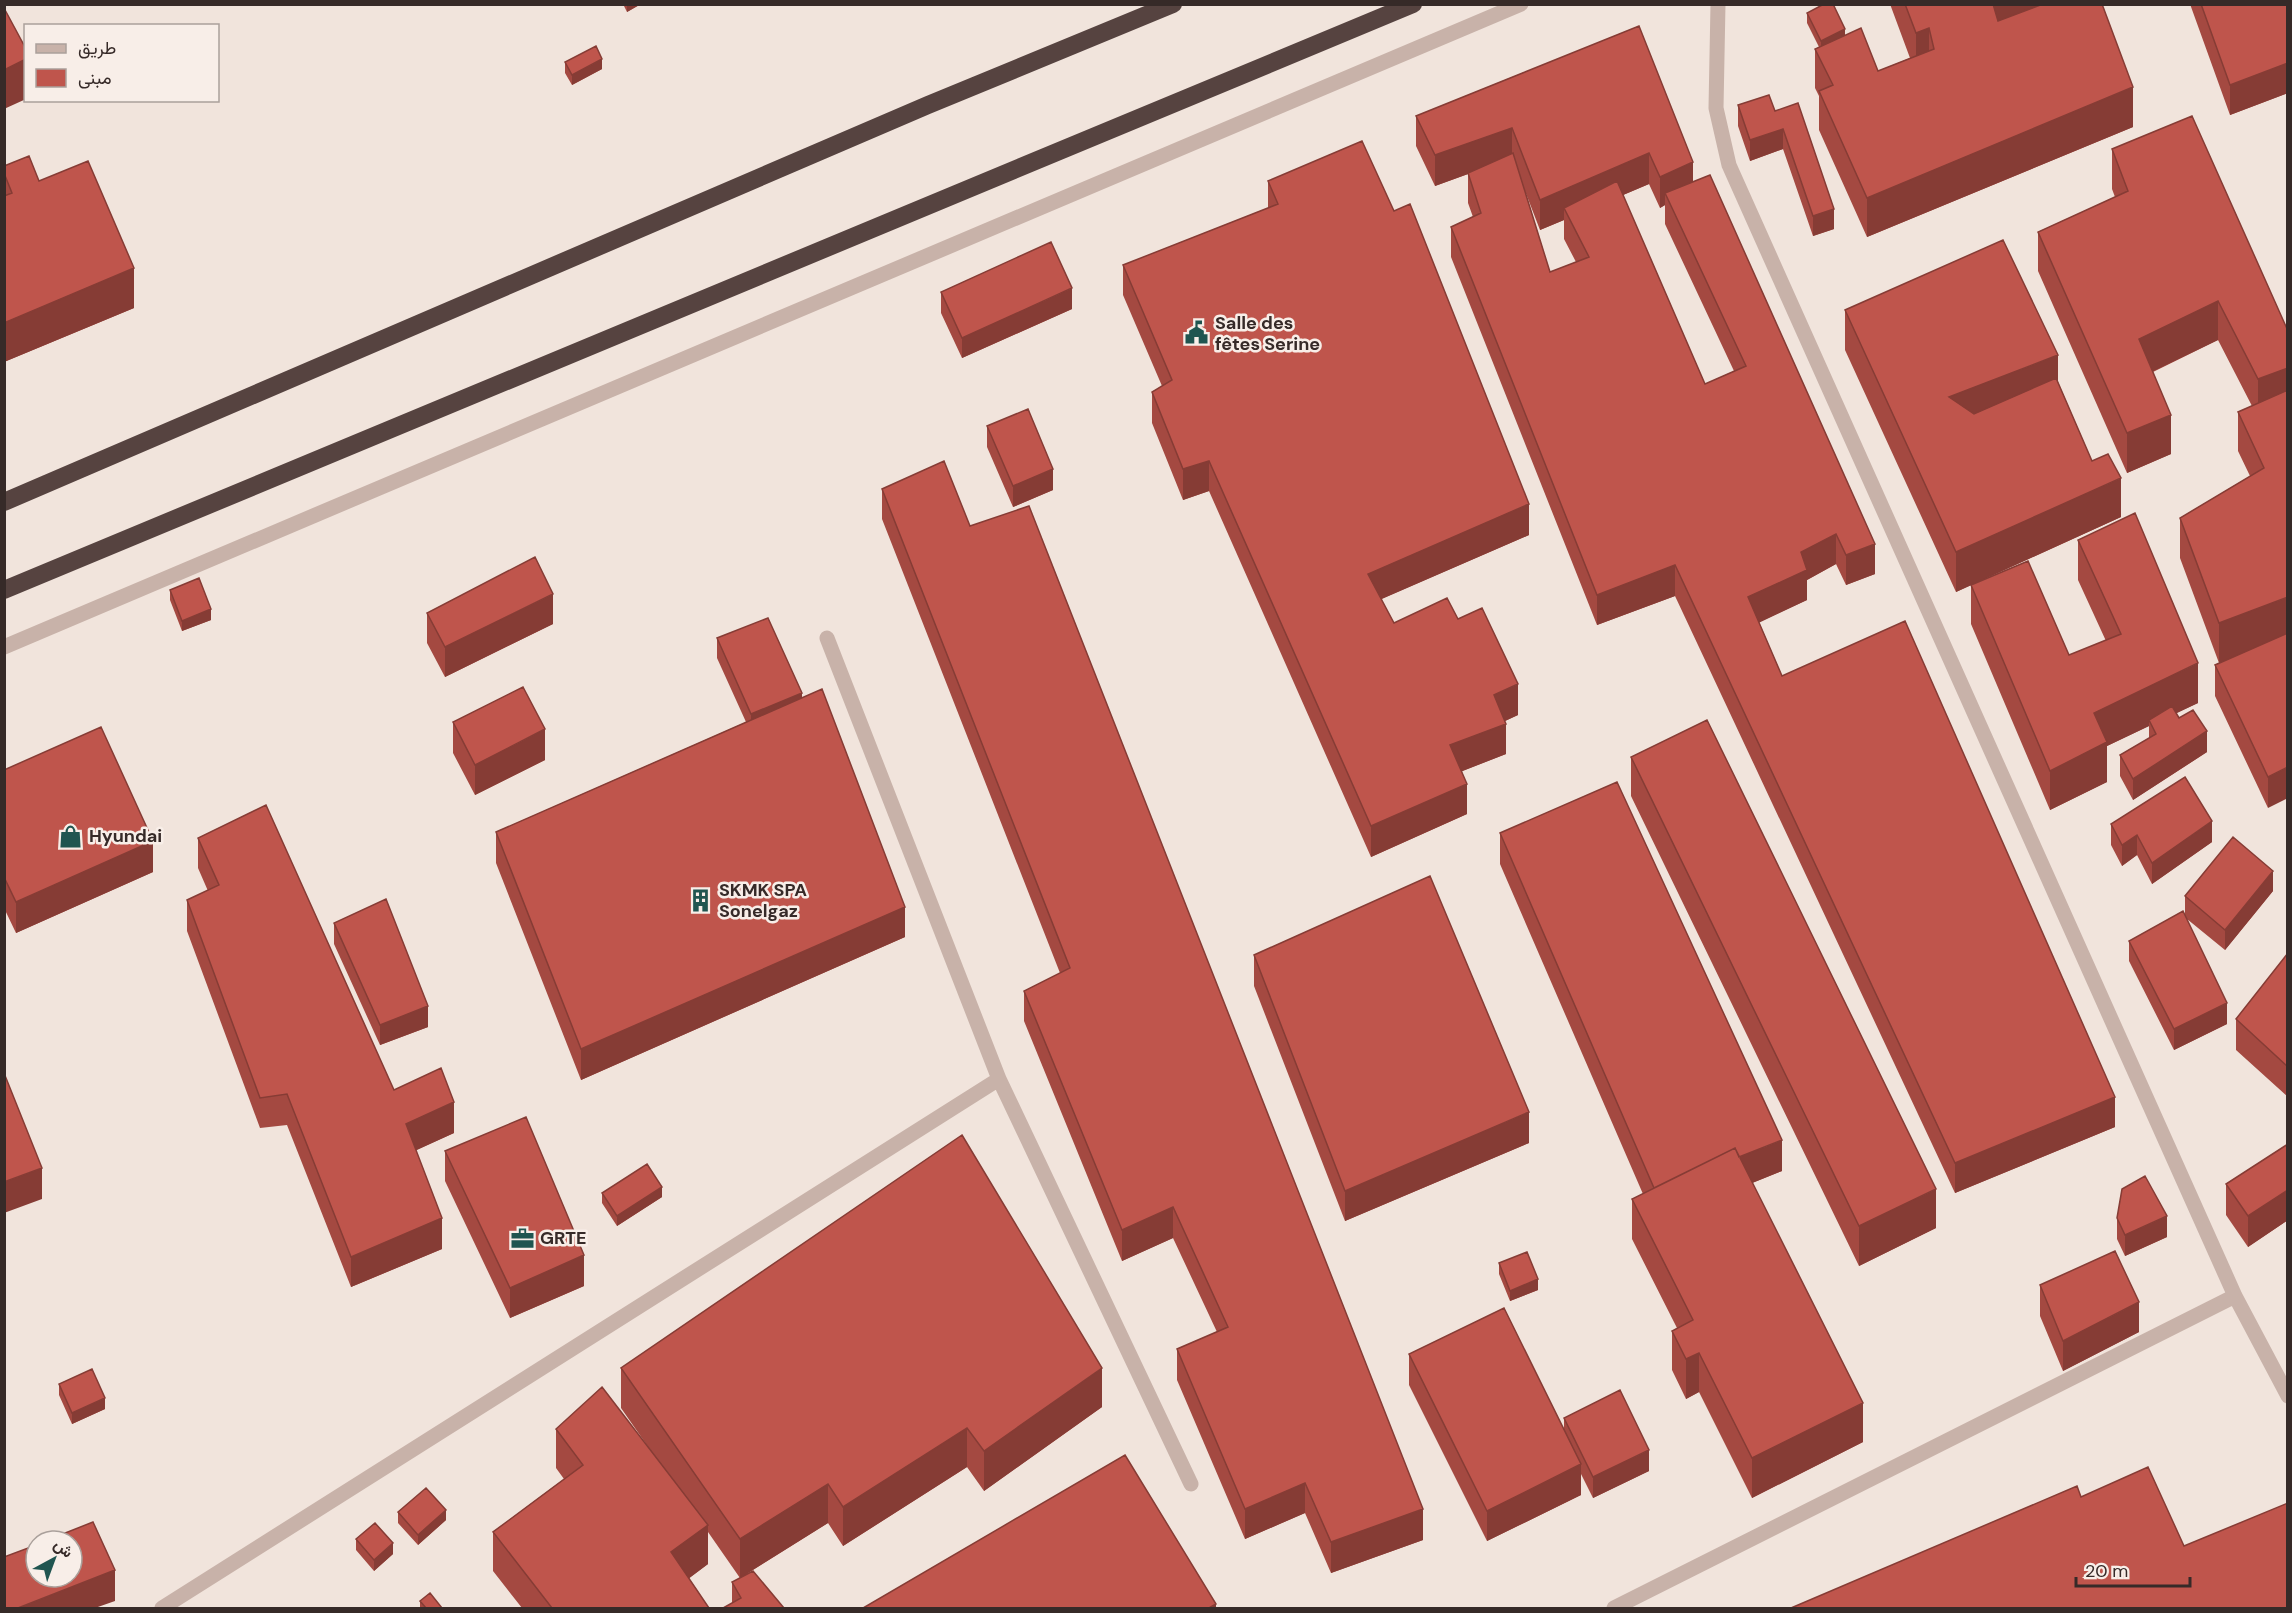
<svg xmlns="http://www.w3.org/2000/svg" width="2292" height="1613" font-family="'DM Sans',Vazirmatn,sans-serif">
<style>
.lines{fill:none;stroke-linecap:round;stroke-linejoin:round}
.street{stroke:#c8b2a9;stroke-width:15}
.highway{stroke:#564340;stroke-width:18}
.wall{fill:#a44941;fill-rule:evenodd}
.shaded-wall{fill:#863c35}
.building{fill:#bf554c;stroke:#863c35;stroke-width:1.5}
.labels{text-anchor:middle;dominant-baseline:central;stroke-width:5;stroke-linejoin:round;paint-order:stroke}
.poi-label{font-size:18px;font-weight:bold;fill:#362a28;stroke:#f8eee8;text-anchor:start}
</style>
<rect width="100%" height="100%" fill="#f1e4dc"/>
<g class="lines">
<path class="street" d="M 1718,4 L 1716,108 L 1729,165 L 2235,1296 L 2288,1396
M 827,638 L 999,1079 L 1191,1484
M 4,647 L 1521,4
M 162,1608 L 999,1079
M 1614,1608 L 2235,1296"/>
<path class="highway" d="M 4,502 L 928,105 L 1173,4
M 4,590 L 1413,4"/>
</g>
<path class="wall" d="M 623,4 L 641,4 L 627,12 Z
M 1890,4 L 2036,4 L 2036,7 L 2133,127 L 1867,237 L 1819,130 L 1819,96 L 1815,88 L 1815,49 L 1819,47 L 1807,23 L 1807,13 L 1845,35 L 1878,71 L 1910,58 Z
M 2190,4 L 2288,4 L 2288,93 L 2230,115 Z
M 1639,26 L 1693,181 L 1875,574 L 1846,585 L 1836,564 L 1807,580 L 1807,600 L 1759,622 L 1782,676 L 2115,1127 L 1955,1193 L 1675,596 L 1597,625 L 1451,257 L 1451,227 L 1473,217 L 1468,203 L 1468,174 L 1435,186 L 1416,146 L 1416,116 ZM 1649,184 L 1660,208 L 1665,205 L 1665,224 L 1734,371 L 1705,384 L 1623,195 ZM 1525,191 L 1540,230 L 1564,220 L 1564,239 L 1576,262 L 1550,272 Z
M 565,62 L 602,69 L 572,85 L 565,73 Z
M 1738,105 L 1775,111 L 1834,229 L 1813,236 L 1783,149 L 1750,161 L 1738,126 Z
M 2112,149 L 2288,331 L 2268,808 L 2215,696 L 2215,665 L 2230,659 L 2219,663 L 2180,558 L 2180,518 L 2250,476 L 2238,451 L 2238,412 L 2252,406 L 2218,340 L 2153,372 L 2171,454 L 2127,473 L 2038,271 L 2038,232 L 2115,197 L 2112,189 Z
M 4,166 L 39,181 L 134,308 L 4,362 Z
M 1268,181 L 1529,535 L 1381,599 L 1394,623 L 1458,619 L 1518,715 L 1505,721 L 1506,754 L 1462,771 L 1467,814 L 1371,857 L 1209,491 L 1183,500 L 1152,423 L 1152,392 L 1162,386 L 1123,295 L 1123,265 L 1268,208 Z
M 941,292 L 1072,309 L 962,358 L 941,313 Z
M 1845,310 L 2058,382 L 2092,461 L 2121,517 L 1956,592 L 1845,350 Z
M 987,426 L 1053,490 L 1013,507 L 987,447 Z
M 882,489 L 970,526 L 1423,1540 L 1331,1573 L 1305,1513 L 1245,1539 L 1177,1380 L 1177,1349 L 1217,1332 L 1173,1238 L 1122,1261 L 1024,1021 L 1024,991 L 1060,973 L 882,519 Z
M 2078,540 L 2198,703 L 2176,713 L 2207,752 L 2133,800 L 2120,776 L 2120,755 L 2149,738 L 2149,726 L 2107,746 L 2107,782 L 2050,810 L 1971,624 L 1971,585 L 2069,655 L 2106,641 L 2078,580 Z
M 170,590 L 211,620 L 182,631 L 170,600 Z
M 427,613 L 553,624 L 445,677 L 427,643 Z
M 717,638 L 802,698 L 905,937 L 581,1080 L 496,863 L 496,832 L 746,722 L 717,658 Z
M 453,722 L 545,760 L 475,795 L 453,753 Z
M 1631,757 L 1936,1228 L 1859,1266 L 1631,796 Z
M 4,770 L 153,872 L 16,933 L 4,908 Z
M 2111,824 L 2212,842 L 2152,884 L 2137,855 L 2122,866 L 2111,845 Z
M 1500,833 L 1782,1171 L 1752,1183 L 1863,1442 L 1752,1498 L 1699,1392 L 1686,1399 L 1672,1370 L 1672,1331 L 1677,1328 L 1632,1239 L 1632,1199 L 1643,1194 L 1500,864 Z
M 198,838 L 394,1090 L 454,1133 L 416,1150 L 442,1249 L 351,1287 L 287,1125 L 260,1128 L 187,931 L 187,900 L 208,891 L 198,868 Z
M 2273,891 L 2225,950 L 2187,919 L 2227,1024 L 2174,1050 L 2129,961 L 2129,941 L 2185,914 L 2185,896 Z
M 334,923 L 428,1027 L 380,1045 L 334,944 Z
M 2288,953 L 2288,1097 L 2236,1050 L 2236,1019 Z
M 1254,955 L 1529,1143 L 1345,1221 L 1254,986 Z
M 2288,1144 L 2288,1220 L 2248,1247 L 2226,1215 L 2226,1184 Z
M 445,1151 L 584,1286 L 510,1318 L 445,1181 Z
M 602,1193 L 662,1197 L 617,1226 L 602,1203 Z
M 2117,1218 L 2167,1237 L 2125,1256 L 2117,1239 Z
M 1499,1263 L 1538,1290 L 1510,1301 L 1499,1274 Z
M 2040,1285 L 2139,1332 L 2063,1371 L 2040,1316 Z
M 1409,1354 L 1564,1429 L 1564,1418 L 1649,1471 L 1593,1498 L 1581,1474 L 1581,1495 L 1487,1541 L 1409,1385 Z
M 621,1368 L 1102,1407 L 984,1491 L 967,1467 L 843,1546 L 828,1523 L 748,1573 L 784,1608 L 732,1603 L 732,1582 L 740,1578 L 708,1532 L 708,1564 L 689,1578 L 709,1608 L 522,1608 L 493,1571 L 493,1532 L 564,1479 L 556,1468 L 556,1429 L 651,1451 L 621,1408 Z
M 59,1384 L 105,1409 L 72,1424 L 59,1395 Z
M 398,1512 L 446,1520 L 418,1545 L 398,1523 Z
M 356,1539 L 393,1554 L 374,1571 L 356,1550 Z
M 420,1601 L 442,1608 L 420,1608 Z"/>
<path class="shaded-wall" d="M 627,4 L 641,4 L 627,12 Z
M 1992,4 L 2036,4 L 2036,19 L 1992,40 Z
M 1929,28 L 1929,68 L 1916,72 L 1916,33 Z
M 1845,29 L 1845,40 L 1821,51 L 1821,41 Z
M 26,59 L 26,99 L 4,109 L 4,70 Z
M 602,59 L 602,69 L 572,85 L 572,75 Z
M 2288,63 L 2288,93 L 2230,115 L 2230,85 Z
M 2133,87 L 2133,127 L 1867,237 L 1867,198 Z
M 1512,128 L 1512,158 L 1435,186 L 1435,155 Z
M 1783,129 L 1783,149 L 1750,161 L 1750,140 Z
M 1649,153 L 1649,184 L 1569,218 L 1564,208 L 1564,220 L 1540,230 L 1540,200 Z
M 1693,162 L 1693,193 L 1665,193 L 1665,205 L 1660,208 L 1660,177 Z
M 1834,209 L 1834,229 L 1813,236 L 1813,216 Z
M 134,268 L 134,308 L 4,362 L 4,323 Z
M 1072,288 L 1072,309 L 962,358 L 962,338 Z
M 2218,301 L 2218,340 L 2139,378 L 2139,339 Z
M 2058,355 L 2058,395 L 1949,437 L 1949,397 Z
M 2288,368 L 2288,407 L 2258,418 L 2258,379 Z
M 2171,415 L 2171,454 L 2127,473 L 2127,433 Z
M 1209,461 L 1209,491 L 1183,500 L 1183,469 Z
M 1053,469 L 1053,490 L 1013,507 L 1013,486 Z
M 2121,478 L 2121,517 L 1956,592 L 1956,552 Z
M 1529,504 L 1529,535 L 1368,605 L 1368,574 Z
M 1836,534 L 1836,564 L 1807,580 L 1807,600 L 1748,628 L 1748,597 L 1801,552 Z
M 1875,544 L 1875,574 L 1846,585 L 1846,555 Z
M 1675,565 L 1675,596 L 1597,625 L 1597,595 Z
M 553,594 L 553,624 L 445,677 L 445,647 Z
M 2288,597 L 2288,637 L 2219,663 L 2219,623 Z
M 211,609 L 211,620 L 182,631 L 182,621 Z
M 2198,663 L 2198,703 L 2152,725 L 2149,720 L 2149,726 L 2107,746 L 2107,782 L 2050,810 L 2050,771 L 2094,713 Z
M 1518,684 L 1518,715 L 1494,726 L 1494,695 Z
M 802,693 L 802,714 L 751,734 L 751,714 Z
M 1506,724 L 1506,754 L 1450,776 L 1450,745 Z
M 545,729 L 545,760 L 475,795 L 475,765 Z
M 2207,731 L 2207,752 L 2133,800 L 2133,779 Z
M 2288,767 L 2288,798 L 2268,808 L 2268,777 Z
M 1467,784 L 1467,814 L 1371,857 L 1371,826 Z
M 2212,821 L 2212,842 L 2152,884 L 2152,863 Z
M 2137,835 L 2137,855 L 2122,866 L 2122,845 Z
M 153,841 L 153,872 L 16,933 L 16,902 Z
M 2273,871 L 2273,891 L 2225,950 L 2225,930 Z
M 905,907 L 905,937 L 581,1080 L 581,1049 Z
M 2227,1003 L 2227,1024 L 2174,1050 L 2174,1029 Z
M 428,1006 L 428,1027 L 380,1045 L 380,1025 Z
M 2115,1097 L 2115,1127 L 1955,1193 L 1955,1163 Z
M 454,1102 L 454,1133 L 406,1155 L 406,1124 Z
M 1529,1112 L 1529,1143 L 1345,1221 L 1345,1191 Z
M 1782,1140 L 1782,1171 L 1656,1222 L 1656,1191 Z
M 42,1168 L 42,1199 L 4,1213 L 4,1182 Z
M 662,1187 L 662,1197 L 617,1226 L 617,1216 Z
M 1936,1189 L 1936,1228 L 1859,1266 L 1859,1226 Z
M 2288,1190 L 2288,1220 L 2248,1247 L 2248,1216 Z
M 1173,1207 L 1173,1238 L 1122,1261 L 1122,1230 Z
M 2167,1216 L 2167,1237 L 2125,1256 L 2125,1235 Z
M 442,1218 L 442,1249 L 351,1287 L 351,1257 Z
M 584,1255 L 584,1286 L 510,1318 L 510,1288 Z
M 1538,1279 L 1538,1290 L 1510,1301 L 1510,1291 Z
M 2139,1302 L 2139,1332 L 2063,1371 L 2063,1341 Z
M 1699,1353 L 1699,1392 L 1686,1399 L 1686,1359 Z
M 1102,1368 L 1102,1407 L 984,1491 L 984,1451 Z
M 105,1398 L 105,1409 L 72,1424 L 72,1413 Z
M 1863,1403 L 1863,1442 L 1752,1498 L 1752,1458 Z
M 967,1428 L 967,1467 L 843,1546 L 843,1507 Z
M 1649,1450 L 1649,1471 L 1593,1498 L 1593,1477 Z
M 1581,1464 L 1581,1495 L 1487,1541 L 1487,1511 Z
M 1305,1483 L 1305,1513 L 1245,1539 L 1245,1509 Z
M 828,1484 L 828,1523 L 740,1578 L 740,1539 Z
M 1423,1509 L 1423,1540 L 1331,1573 L 1331,1542 Z
M 446,1510 L 446,1520 L 418,1545 L 418,1535 Z
M 708,1525 L 708,1564 L 671,1592 L 671,1552 Z
M 393,1543 L 393,1554 L 374,1571 L 374,1560 Z
M 115,1570 L 115,1601 L 95,1608 L 18,1608 Z
M 1216,1604 L 1216,1608 L 1209,1608 Z"/>
<path class="building" d="M 1824,4 L 1833,4 L 1845,29 L 1821,41 L 1807,13 Z
M 1905,4 L 1993,4 L 1998,21 L 2043,4 L 2102,4 L 2133,87 L 1867,198 L 1819,91 L 1833,85 L 1815,49 L 1861,28 L 1878,71 L 1934,49 L 1929,28 L 1916,33 Z
M 2201,4 L 2288,4 L 2288,63 L 2230,85 Z
M 4,8 L 26,49 L 26,59 L 4,70 Z
M 1639,26 L 1693,162 L 1660,177 L 1649,153 L 1540,200 L 1512,128 L 1435,155 L 1416,116 Z
M 596,46 L 602,59 L 572,75 L 565,62 Z
M 1769,95 L 1775,111 L 1798,103 L 1834,209 L 1813,216 L 1783,129 L 1750,140 L 1738,105 Z
M 2192,116 L 2288,331 L 2288,368 L 2258,379 L 2218,301 L 2139,339 L 2171,415 L 2127,433 L 2038,232 L 2128,191 L 2112,149 Z
M 1362,141 L 1394,211 L 1410,204 L 1529,504 L 1368,574 L 1394,623 L 1447,598 L 1458,619 L 1482,608 L 1518,684 L 1494,695 L 1506,724 L 1450,745 L 1467,784 L 1371,826 L 1209,461 L 1183,469 L 1152,392 L 1172,380 L 1123,265 L 1278,204 L 1268,181 Z
M 1513,153 L 1550,272 L 1589,257 L 1564,208 L 1617,181 L 1705,384 L 1746,366 L 1665,193 L 1710,175 L 1875,544 L 1846,555 L 1836,534 L 1801,552 L 1807,570 L 1748,597 L 1782,676 L 1905,621 L 2115,1097 L 1955,1163 L 1675,565 L 1597,595 L 1451,227 L 1481,213 L 1468,173 Z
M 29,156 L 39,181 L 88,161 L 134,268 L 4,323 L 4,196 L 12,193 L 4,173 L 4,166 Z
M 2003,240 L 2058,355 L 1949,397 L 1974,414 L 2056,378 L 2092,461 L 2108,454 L 2121,478 L 1956,552 L 1845,310 Z
M 1051,242 L 1072,288 L 962,338 L 941,292 Z
M 2288,390 L 2288,597 L 2219,623 L 2180,518 L 2264,468 L 2238,412 Z
M 1028,409 L 1053,469 L 1013,486 L 987,426 Z
M 944,461 L 970,526 L 1029,506 L 1423,1509 L 1331,1542 L 1305,1483 L 1245,1509 L 1177,1349 L 1228,1327 L 1173,1207 L 1122,1230 L 1024,991 L 1070,968 L 882,489 Z
M 2135,513 L 2198,663 L 2094,713 L 2107,742 L 2050,771 L 1971,585 L 2028,561 L 2069,655 L 2121,634 L 2078,540 Z
M 535,557 L 553,594 L 445,647 L 427,613 Z
M 199,578 L 211,609 L 182,621 L 170,590 Z
M 768,618 L 802,693 L 751,714 L 717,638 Z
M 2288,633 L 2288,767 L 2268,777 L 2215,665 Z
M 523,687 L 545,729 L 475,765 L 453,722 Z
M 822,689 L 905,907 L 581,1049 L 496,832 Z
M 2172,706 L 2179,718 L 2193,710 L 2207,731 L 2133,779 L 2120,755 L 2156,734 L 2149,720 Z
M 1707,720 L 1936,1189 L 1859,1226 L 1631,757 Z
M 101,727 L 153,841 L 16,902 L 4,877 L 4,770 Z
M 2185,777 L 2212,821 L 2152,863 L 2137,835 L 2122,845 L 2111,824 Z
M 1617,782 L 1782,1140 L 1739,1157 L 1735,1148 L 1654,1188 L 1500,833 Z
M 266,805 L 394,1090 L 441,1068 L 454,1102 L 406,1124 L 442,1218 L 351,1257 L 287,1094 L 260,1098 L 187,900 L 219,885 L 198,838 Z
M 2233,837 L 2273,871 L 2225,930 L 2185,896 Z
M 1430,876 L 1529,1112 L 1345,1191 L 1254,955 Z
M 386,899 L 428,1006 L 380,1025 L 334,923 Z
M 2183,911 L 2227,1003 L 2174,1029 L 2129,941 Z
M 2288,953 L 2288,1067 L 2236,1019 Z
M 4,1073 L 42,1168 L 4,1182 Z
M 526,1117 L 584,1255 L 510,1288 L 445,1151 Z
M 962,1135 L 1102,1368 L 984,1451 L 967,1428 L 843,1507 L 828,1484 L 740,1539 L 621,1368 Z
M 2288,1144 L 2288,1190 L 2248,1216 L 2226,1184 Z
M 1735,1148 L 1863,1403 L 1752,1458 L 1699,1353 L 1686,1359 L 1672,1331 L 1693,1320 L 1632,1199 Z
M 647,1164 L 662,1187 L 617,1216 L 602,1193 Z
M 2145,1176 L 2167,1216 L 2125,1235 L 2117,1218 L 2122,1189 Z
M 2115,1251 L 2139,1302 L 2063,1341 L 2040,1285 Z
M 1527,1252 L 1538,1279 L 1510,1291 L 1499,1263 Z
M 1504,1308 L 1581,1464 L 1487,1511 L 1409,1354 Z
M 92,1369 L 105,1398 L 72,1413 L 59,1384 Z
M 602,1387 L 708,1525 L 671,1552 L 709,1608 L 552,1608 L 493,1532 L 583,1465 L 556,1429 Z
M 1620,1390 L 1649,1450 L 1593,1477 L 1564,1418 Z
M 1125,1455 L 1216,1604 L 1209,1608 L 863,1608 Z
M 2148,1467 L 2184,1546 L 2288,1503 L 2288,1608 L 1791,1608 L 2077,1486 L 2081,1497 Z
M 426,1488 L 446,1510 L 418,1535 L 398,1512 Z
M 93,1522 L 115,1570 L 18,1608 L 4,1608 L 4,1557 L 36,1545 L 36,1577 L 72,1577 L 72,1541 L 45,1541 Z
M 375,1523 L 393,1543 L 374,1560 L 356,1539 Z
M 753,1571 L 784,1608 L 723,1608 L 741,1598 L 732,1582 Z
M 430,1593 L 442,1608 L 426,1608 L 420,1601 Z"/>
<defs>
<symbol id="civic-bare" viewBox="-9 -9 18 18"><path d="M-.6-6.5H3V-4.5H.6V-3L4-1V1h2V6H-6V1h2V-1L-.6-3ZM-1.2 2.5V6h2.4V2.5Z" fill="#205550" stroke="#f8eee8" stroke-width="2.5" paint-order="stroke"/></symbol>
<symbol id="shop-bare" viewBox="-9 -9 18 18"><path d="M-5-2.5h2.3a2.7 3.5 0 0 1 5.4 0H5L5.5 6h-11ZM-1.5-2.5h3a1.5 2.3 0 0 0-3 0Z" fill="#205550" stroke="#f8eee8" stroke-width="2.5" paint-order="stroke"/></symbol>
<symbol id="building-bare" viewBox="-9 -9 18 18"><path d="M-4-6H4V6H1V3H-1V6H-4ZM-2.5-4.3h1.7v1.8h-1.7ZM.8-4.3h1.7v1.8H.8ZM-2.5-1h1.7V.8h-1.7ZM.8-1h1.7V.8H.8Z" fill="#205550" stroke="#f8eee8" stroke-width="2.5" paint-order="stroke"/></symbol>
<symbol id="office-bare" viewBox="-9 -9 18 18"><path d="M-6-3h4V-5.5h4V-3h4V5H-6ZM-1-4.5V-3h2v-1.5ZM-6 0V1H6V0Z" fill="#205550" stroke="#f8eee8" stroke-width="2.5" paint-order="stroke"/></symbol>
</defs>
<g fill-rule="evenodd">
<use href="#civic-bare" x="1180" y="316" width="33" height="33"/>
<use href="#shop-bare" x="54" y="820" width="33" height="33"/>
<use href="#building-bare" x="684" y="884" width="33" height="33"/>
<use href="#office-bare" x="506" y="1222" width="33" height="33"/>
</g>
<g class="labels">
<g class="poi-label">
<text x="1215" y="323">Salle des<tspan x="1215" dy="21">fêtes Serine</tspan></text>
<text x="89" y="836">Hyundai</text>
<text x="719" y="890">SKMK SPA<tspan x="719" dy="21">Sonelgaz</tspan></text>
<text x="540" y="1238">GRTE</text>
</g>
</g>
<rect width="2292" height="1613" fill="none" stroke="#362a28" stroke-width="12"/>
<rect x="24" y="24" width="195" height="78" fill="#f8eee8" stroke="#aaa09b" stroke-width="1.5"/>
<rect x="36" y="44" width="30" height="9" fill="#c8b2a9" stroke="#aaa09b" stroke-width="1.5"/>
<text x="78" y="54" font-size="18" fill="#362a28">طريق</text>
<rect x="36" y="69" width="30" height="18" fill="#bf554c" stroke="#aaa09b" stroke-width="1.5"/>
<text x="78" y="84" font-size="18" fill="#362a28">مبنى</text>
<g transform="translate(54 1559) rotate(41)"><circle r="28" fill="#f8eee8" stroke="#aaa09b" stroke-width="1.5"/>
<path d="M0-4.5L10 22L0 15L-10 22Z" fill="#205550"/>
<text y="-9" font-size="16" font-weight="bold" text-anchor="middle" fill="#362a28">ش</text>
</g>
<path d="M2076 1577v9h114v-9" fill="none" stroke="#362a28" stroke-width="3"/>
<text x="2085" y="1577" font-size="18" fill="#362a28" stroke="#f8eee8" stroke-width="4.5" paint-order="stroke">20 m</text>
</svg>
